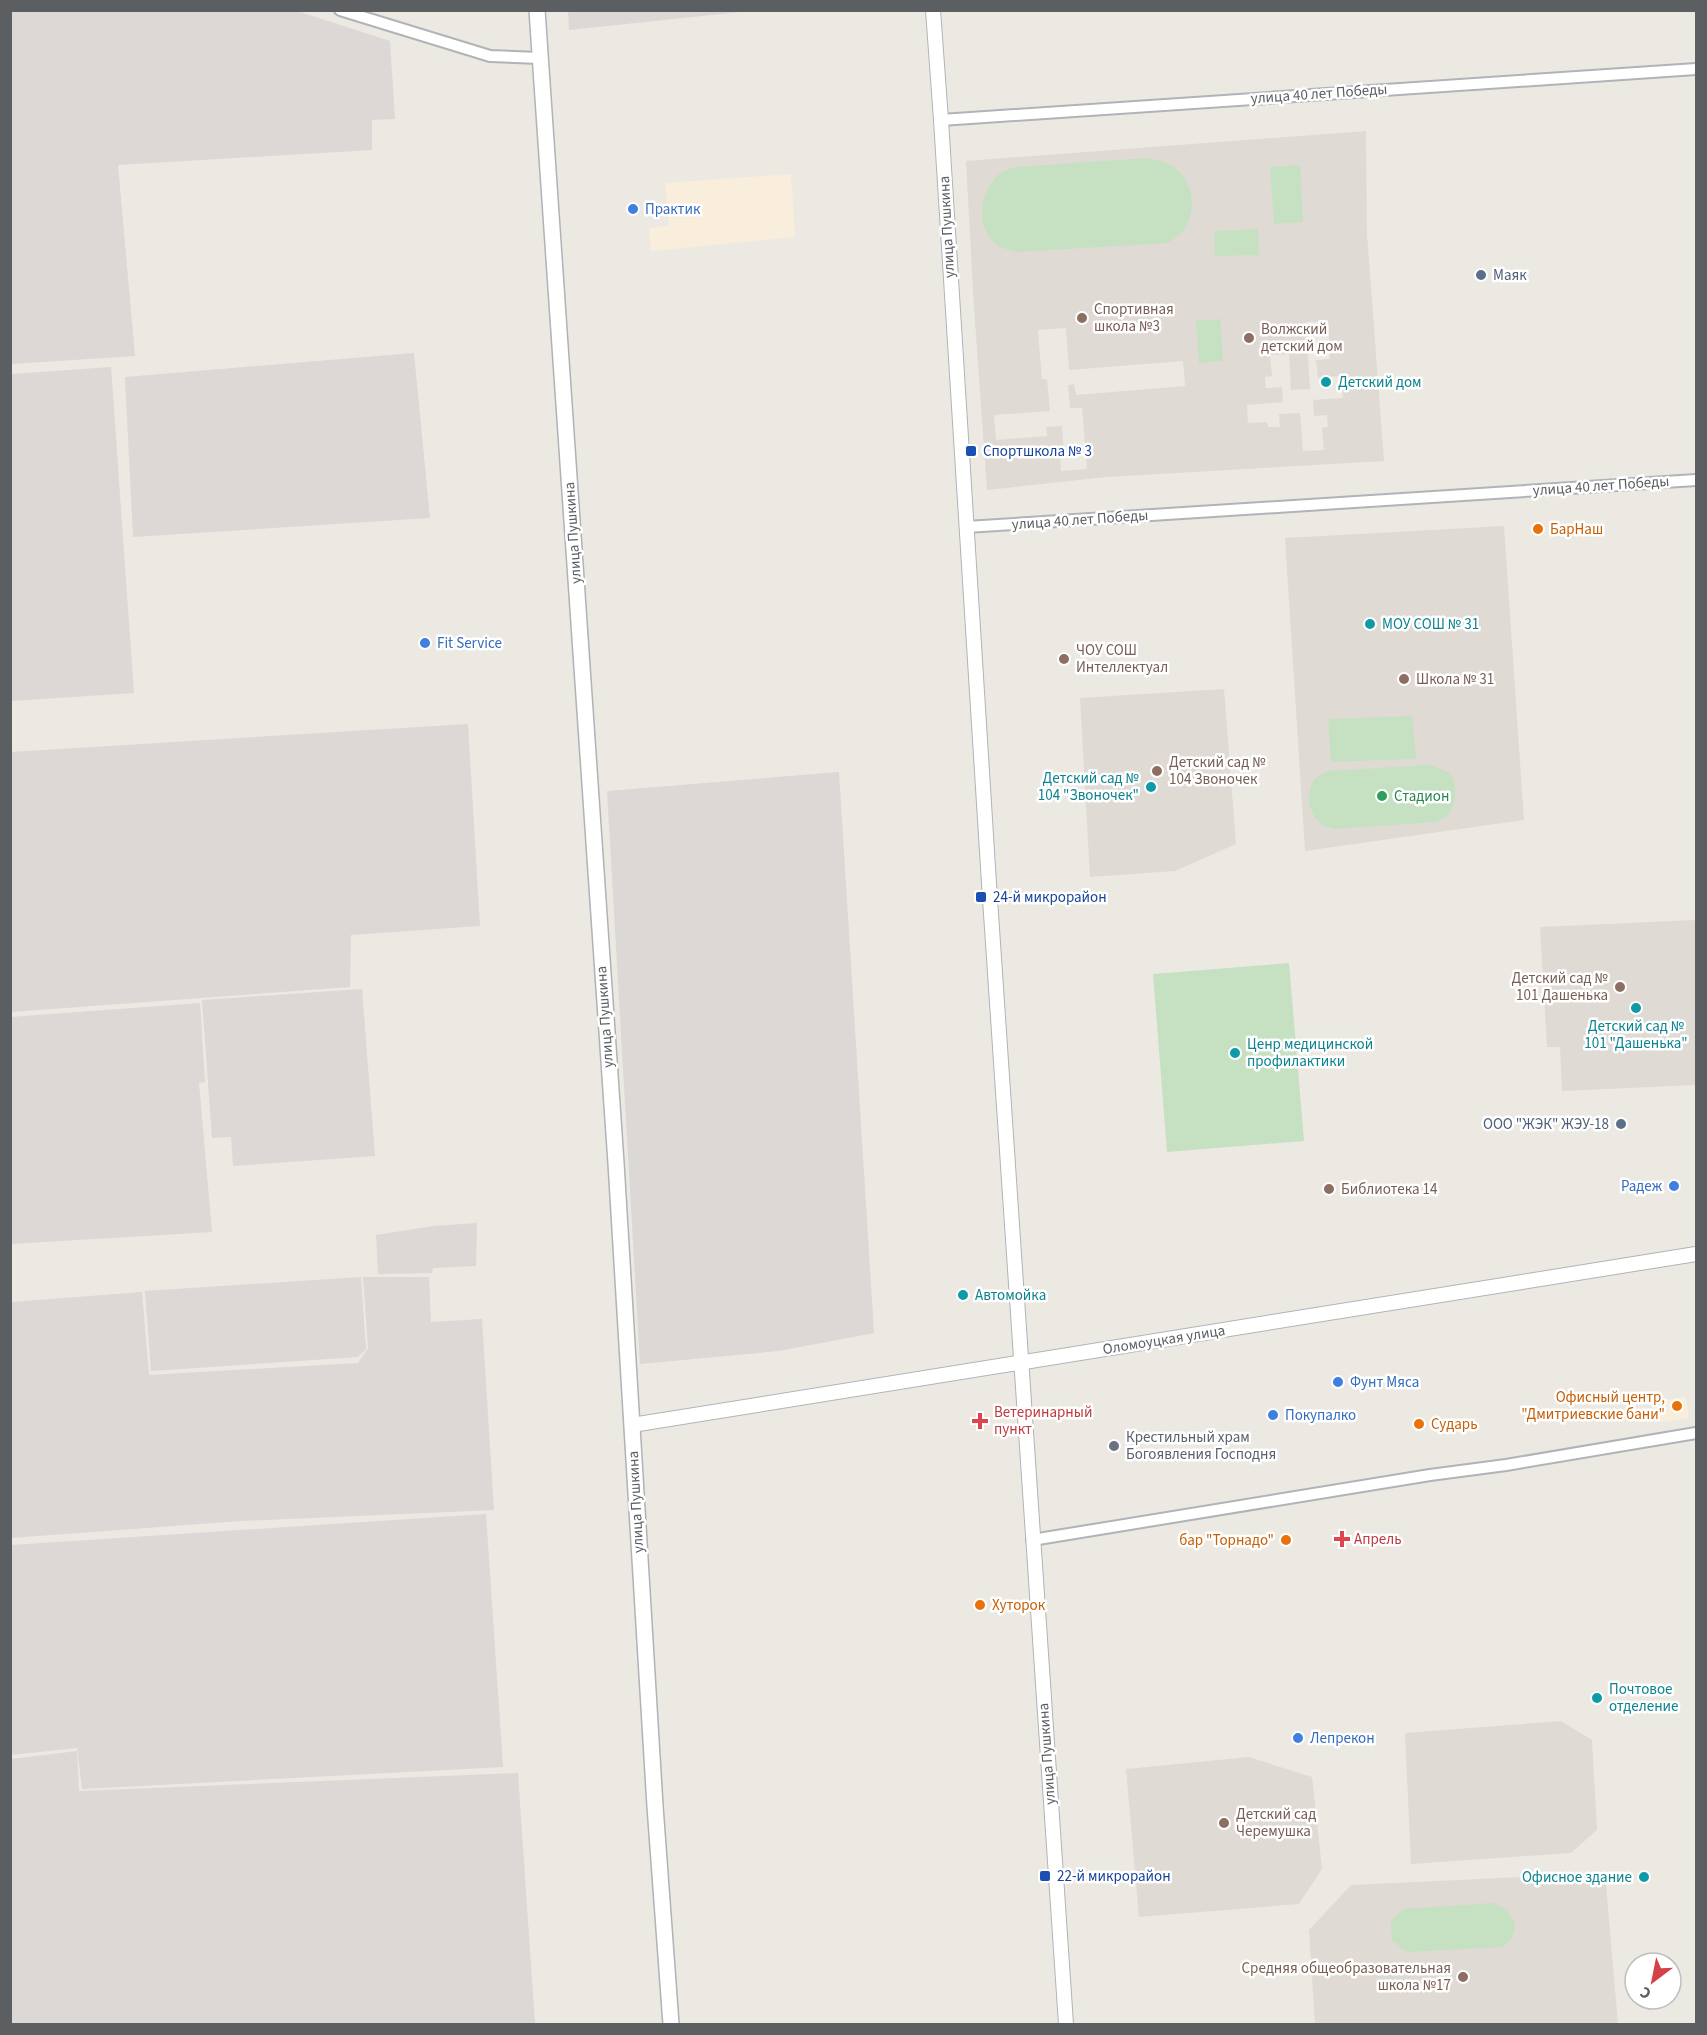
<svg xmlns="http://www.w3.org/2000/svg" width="1707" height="2035" font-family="'Source Sans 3',sans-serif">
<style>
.commercial{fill:#f9eedb}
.industrial{fill:#dbd8d5}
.education{fill:#dfdad4;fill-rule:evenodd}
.green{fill:#c6e1c2}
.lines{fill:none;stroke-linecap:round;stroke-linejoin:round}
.minor-casing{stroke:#b0b4b7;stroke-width:14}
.tertiary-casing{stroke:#b0b4b7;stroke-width:16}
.secondary-casing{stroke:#afb3b6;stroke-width:18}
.minor{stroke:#fff;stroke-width:10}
.tertiary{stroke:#fff;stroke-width:14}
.secondary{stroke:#fff;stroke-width:15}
.shop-dot{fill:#3f7fe0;stroke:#fff;stroke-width:2}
.service-dot{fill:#5c6f8a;stroke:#fff;stroke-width:2}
.education-dot{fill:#8d6e63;stroke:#fff;stroke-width:2}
.culture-dot{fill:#0f9aa8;stroke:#fff;stroke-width:2}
.transit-dot{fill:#1a4fb4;stroke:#fff;stroke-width:2}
.food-dot{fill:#e8710a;stroke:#fff;stroke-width:2}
.leisure-dot{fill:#2e9e5b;stroke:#fff;stroke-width:2}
.health-dot{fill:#e0444e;stroke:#fff;stroke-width:2}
.worship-dot{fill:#6b7280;stroke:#fff;stroke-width:2}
.labels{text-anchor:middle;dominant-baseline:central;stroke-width:5;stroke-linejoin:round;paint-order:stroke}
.street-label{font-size:15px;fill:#5b5f62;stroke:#fff}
.shop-label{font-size:15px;fill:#366cbe;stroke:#fff;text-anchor:start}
.service-label{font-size:15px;fill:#4e5e75;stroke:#fff;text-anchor:start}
.education-label{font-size:15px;fill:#785e54;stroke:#fff;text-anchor:start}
.culture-label{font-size:15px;fill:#0d838f;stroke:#fff;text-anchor:start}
.transit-label{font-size:15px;fill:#164399;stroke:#fff;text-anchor:start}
.food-label{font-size:15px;fill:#c56008;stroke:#fff;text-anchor:start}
.leisure-label{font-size:15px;fill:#27864d;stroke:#fff;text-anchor:start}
.health-label{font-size:15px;fill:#be3a42;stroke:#fff;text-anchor:start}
.worship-label{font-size:15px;fill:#5b616d;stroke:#fff;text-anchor:start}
</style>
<rect width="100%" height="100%" fill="#ece9e3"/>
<path class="commercial" d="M 791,174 L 795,237 L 651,251 L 649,228 L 669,226 L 665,183 Z
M 1686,1397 L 1689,1418 L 1659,1422 L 1656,1401 Z"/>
<path class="industrial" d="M 11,10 L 297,11 L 390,41 L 395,119 L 372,120 L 372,150 L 118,165 L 135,356 L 11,364 Z
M 568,10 L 750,10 L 750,11 L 569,30 Z
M 414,353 L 430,518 L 133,537 L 125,377 Z
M 111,367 L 134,693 L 11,701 L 11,374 Z
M 468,724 L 480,926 L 351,935 L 350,987 L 11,1012 L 11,752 Z
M 839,772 L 874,1333 L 779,1351 L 640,1364 L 607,791 Z
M 362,989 L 375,1156 L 233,1166 L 231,1137 L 212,1138 L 202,1000 Z
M 200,1003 L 205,1082 L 199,1083 L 212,1232 L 11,1244 L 11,1017 Z
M 477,1223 L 476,1266 L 433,1268 L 432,1273 L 378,1274 L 376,1235 L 434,1226 Z
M 361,1277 L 366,1349 L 358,1357 L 151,1371 L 145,1291 Z
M 363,1277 L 429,1277 L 431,1322 L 482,1319 L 494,1510 L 241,1521 L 11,1538 L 11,1302 L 142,1292 L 149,1375 L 358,1363 L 368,1348 Z
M 486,1514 L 503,1767 L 82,1789 L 77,1748 L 11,1755 L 11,1545 Z
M 77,1751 L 79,1791 L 518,1773 L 535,2024 L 11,2024 L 11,1759 Z"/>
<path class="education" d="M 1366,131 L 1367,234 L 1384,461 L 1107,477 L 987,490 L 974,308 L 966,161 ZM 1328,321 L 1330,359 L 1316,360 L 1318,378 L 1341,376 L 1343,398 L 1313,400 L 1314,416 L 1327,415 L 1328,427 L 1322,428 L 1324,450 L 1303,451 L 1300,413 L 1279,414 L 1280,427 L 1268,427 L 1267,422 L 1248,423 L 1247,405 L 1283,402 L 1282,387 L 1266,388 L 1265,377 L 1272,376 L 1270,355 L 1289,354 L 1291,390 L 1310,389 L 1306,322 ZM 1066,328 L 1069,370 L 1183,361 L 1185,386 L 1076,395 L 1074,384 L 1068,385 L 1070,408 L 1082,408 L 1087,469 L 1061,471 L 1060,455 L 1064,454 L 1062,426 L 1046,427 L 1047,436 L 996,440 L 994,415 L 1050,411 L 1047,379 L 1042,379 L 1038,330 Z
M 1504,526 L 1524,820 L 1305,851 L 1285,538 Z
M 1224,689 L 1236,844 L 1175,871 L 1090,877 L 1080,698 Z
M 1696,920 L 1696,1085 L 1562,1091 L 1560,1047 L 1547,1047 L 1540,927 Z
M 1561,1721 L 1592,1740 L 1597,1830 L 1571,1853 L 1411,1864 L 1405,1733 Z
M 1249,1757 L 1312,1777 L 1322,1869 L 1299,1904 L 1139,1917 L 1126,1769 Z
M 1605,1873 L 1618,2024 L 1315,2024 L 1309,1930 L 1351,1885 Z"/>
<path class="green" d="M 1148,158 C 1154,160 1161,160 1167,163 C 1192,175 1200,208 1183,231 C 1179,235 1173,239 1168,243 L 1017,252 C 1012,250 1004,249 999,246 C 974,230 979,194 998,175 C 1002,171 1010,169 1015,167 Z
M 1300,165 L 1303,222 L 1274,224 L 1270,167 Z
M 1258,229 L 1259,255 L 1215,256 L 1214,231 Z
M 1220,319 L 1223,361 L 1199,363 L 1196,321 Z
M 1412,716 L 1416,759 L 1331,762 L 1328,719 Z
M 1430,765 C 1438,768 1447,770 1452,777 C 1455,781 1455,786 1455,791 C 1455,807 1451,816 1436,822 L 1333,829 C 1329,827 1323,826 1320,823 C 1309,814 1306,794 1313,782 C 1316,776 1322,774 1328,771 Z
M 1289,963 L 1304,1141 L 1167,1152 L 1153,974 Z
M 1493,1903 C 1515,1911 1524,1932 1502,1947 L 1409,1952 L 1404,1950 L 1392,1940 L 1391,1921 L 1403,1909 Z"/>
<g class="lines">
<defs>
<path id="minor" d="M 340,10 L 490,56 L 539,58
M 941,120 L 1696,69
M 966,527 L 1696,480
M 1032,1540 L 1430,1475 L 1506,1465 L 1696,1433"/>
<path id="tertiary" d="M 933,10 L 941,120 L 990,899 L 1066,2024
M 632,1425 L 1696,1254"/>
<path id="secondary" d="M 537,10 L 616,1163 L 655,1806 L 671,2024"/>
</defs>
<use href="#minor" class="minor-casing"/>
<use href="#tertiary" class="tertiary-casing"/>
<use href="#secondary" class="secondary-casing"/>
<use href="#minor" class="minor"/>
<use href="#tertiary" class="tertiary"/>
<use href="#secondary" class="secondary"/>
</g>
<g class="shop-dot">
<circle cx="633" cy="209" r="6"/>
<circle cx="425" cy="643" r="6"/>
<circle cx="1674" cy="1186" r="6"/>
<circle cx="1338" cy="1382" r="6"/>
<circle cx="1273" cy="1415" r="6"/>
<circle cx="1298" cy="1738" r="6"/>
</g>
<g class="service-dot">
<circle cx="1481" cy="275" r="6"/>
<circle cx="1621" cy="1124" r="6"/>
</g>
<g class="education-dot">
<circle cx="1082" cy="318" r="6"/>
<circle cx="1249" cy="338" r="6"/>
<circle cx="1064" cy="659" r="6"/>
<circle cx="1404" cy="679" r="6"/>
<circle cx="1157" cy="771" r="6"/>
<circle cx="1620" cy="987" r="6"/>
<circle cx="1329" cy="1189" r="6"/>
<circle cx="1224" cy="1823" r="6"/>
<circle cx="1463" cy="1977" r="6"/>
</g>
<g class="culture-dot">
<circle cx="1326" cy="382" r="6"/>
<circle cx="1370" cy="624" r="6"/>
<circle cx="1151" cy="787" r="6"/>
<circle cx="1636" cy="1008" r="6"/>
<circle cx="1235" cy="1053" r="6"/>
<circle cx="963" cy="1295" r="6"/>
<circle cx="1597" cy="1698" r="6"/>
<circle cx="1644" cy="1877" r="6"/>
</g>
<g class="transit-dot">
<rect x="965" y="445" width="12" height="12" rx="3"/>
<rect x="975" y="891" width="12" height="12" rx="3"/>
<rect x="1039" y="1870" width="12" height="12" rx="3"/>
</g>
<g class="food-dot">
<circle cx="1538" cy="529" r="6"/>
<circle cx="1677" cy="1406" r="6"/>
<circle cx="1419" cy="1424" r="6"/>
<circle cx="1286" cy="1540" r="6"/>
<circle cx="980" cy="1605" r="6"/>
</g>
<circle class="leisure-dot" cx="1382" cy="796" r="6"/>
<g class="health-dot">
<path d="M977 1412h6v6h6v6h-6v6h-6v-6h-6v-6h6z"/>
<path d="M1339 1530h6v6h6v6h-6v6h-6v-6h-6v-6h6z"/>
</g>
<circle class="worship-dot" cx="1114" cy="1446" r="6"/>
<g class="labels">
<g class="street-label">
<text transform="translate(1319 94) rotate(-4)">улица 40 лет Победы</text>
<text transform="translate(947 227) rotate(-93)">улица Пушкина</text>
<text transform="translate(1601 486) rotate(-4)">улица 40 лет Победы</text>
<text transform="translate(1080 520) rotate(-4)">улица 40 лет Победы</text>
<text transform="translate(573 533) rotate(-94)">улица Пушкина</text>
<text transform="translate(605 1017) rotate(-94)">улица Пушкина</text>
<text transform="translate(1164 1340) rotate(-9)">Оломоуцкая улица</text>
<text transform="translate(636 1502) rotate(-93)">улица Пушкина</text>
<text transform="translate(1047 1754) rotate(-94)">улица Пушкина</text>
</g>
<g class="shop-label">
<text x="645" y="209">Практик</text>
<text x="437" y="643">Fit Service</text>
<text x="1662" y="1186" text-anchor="end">Радеж</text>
<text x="1350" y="1382">Фунт Мяса</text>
<text x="1285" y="1415">Покупалко</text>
<text x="1310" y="1738">Лепрекон</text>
</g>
<g class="service-label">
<text x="1493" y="275">Маяк</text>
<text x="1609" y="1124" text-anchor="end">ООО "ЖЭК" ЖЭУ-18</text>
</g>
<g class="education-label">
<text x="1094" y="309">Спортивная<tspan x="1094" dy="17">школа №3</tspan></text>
<text x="1261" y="329">Волжский<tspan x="1261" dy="17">детский дом</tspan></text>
<text x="1076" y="650">ЧОУ СОШ<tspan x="1076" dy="17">Интеллектуал</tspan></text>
<text x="1416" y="679">Школа № 31</text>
<text x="1169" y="762">Детский сад №<tspan x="1169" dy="17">104 Звоночек</tspan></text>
<text x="1608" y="978" text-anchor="end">Детский сад №<tspan x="1608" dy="17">101 Дашенька</tspan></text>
<text x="1341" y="1189">Библиотека 14</text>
<text x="1236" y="1814">Детский сад<tspan x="1236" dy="17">Черемушка</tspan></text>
<text x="1451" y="1968" text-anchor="end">Средняя общеобразовательная<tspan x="1451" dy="17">школа №17</tspan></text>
</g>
<g class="culture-label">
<text x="1338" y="382">Детский дом</text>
<text x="1382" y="624">МОУ СОШ № 31</text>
<text x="1139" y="778" text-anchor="end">Детский сад №<tspan x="1139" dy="17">104 "Звоночек"</tspan></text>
<text x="1636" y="1026" text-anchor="middle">Детский сад №<tspan x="1636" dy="17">101 "Дашенька"</tspan></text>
<text x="1247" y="1044">Ценр медицинской<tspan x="1247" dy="17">профилактики</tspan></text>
<text x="975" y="1295">Автомойка</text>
<text x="1609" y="1689">Почтовое<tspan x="1609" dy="17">отделение</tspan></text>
<text x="1632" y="1877" text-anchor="end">Офисное здание</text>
</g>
<g class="transit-label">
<text x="983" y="451">Спортшкола № 3</text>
<text x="993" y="897">24-й микрорайон</text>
<text x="1057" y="1876">22-й микрорайон</text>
</g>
<g class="food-label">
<text x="1550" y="529">БарНаш</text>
<text x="1665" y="1397" text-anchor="end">Офисный центр,<tspan x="1665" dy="17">"Дмитриевские бани"</tspan></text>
<text x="1431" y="1424">Сударь</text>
<text x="1274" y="1540" text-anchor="end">бар "Торнадо"</text>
<text x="992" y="1605">Хуторок</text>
</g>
<g class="leisure-label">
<text x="1394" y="796">Стадион</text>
</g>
<g class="health-label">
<text x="994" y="1412">Ветеринарный<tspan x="994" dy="17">пункт</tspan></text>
<text x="1354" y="1539">Апрель</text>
</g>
<g class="worship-label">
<text x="1126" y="1437">Крестильный храм<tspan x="1126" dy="17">Богоявления Господня</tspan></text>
</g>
</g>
<rect width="1707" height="2035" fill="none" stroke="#5b5f62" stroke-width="24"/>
<g transform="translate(1653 1981) rotate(212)"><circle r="28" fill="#ffffff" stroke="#bdbfc0" stroke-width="1.5"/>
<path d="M0-4.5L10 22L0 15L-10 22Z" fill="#d44147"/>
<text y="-9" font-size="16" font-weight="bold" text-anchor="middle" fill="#5b5f62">С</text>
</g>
</svg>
